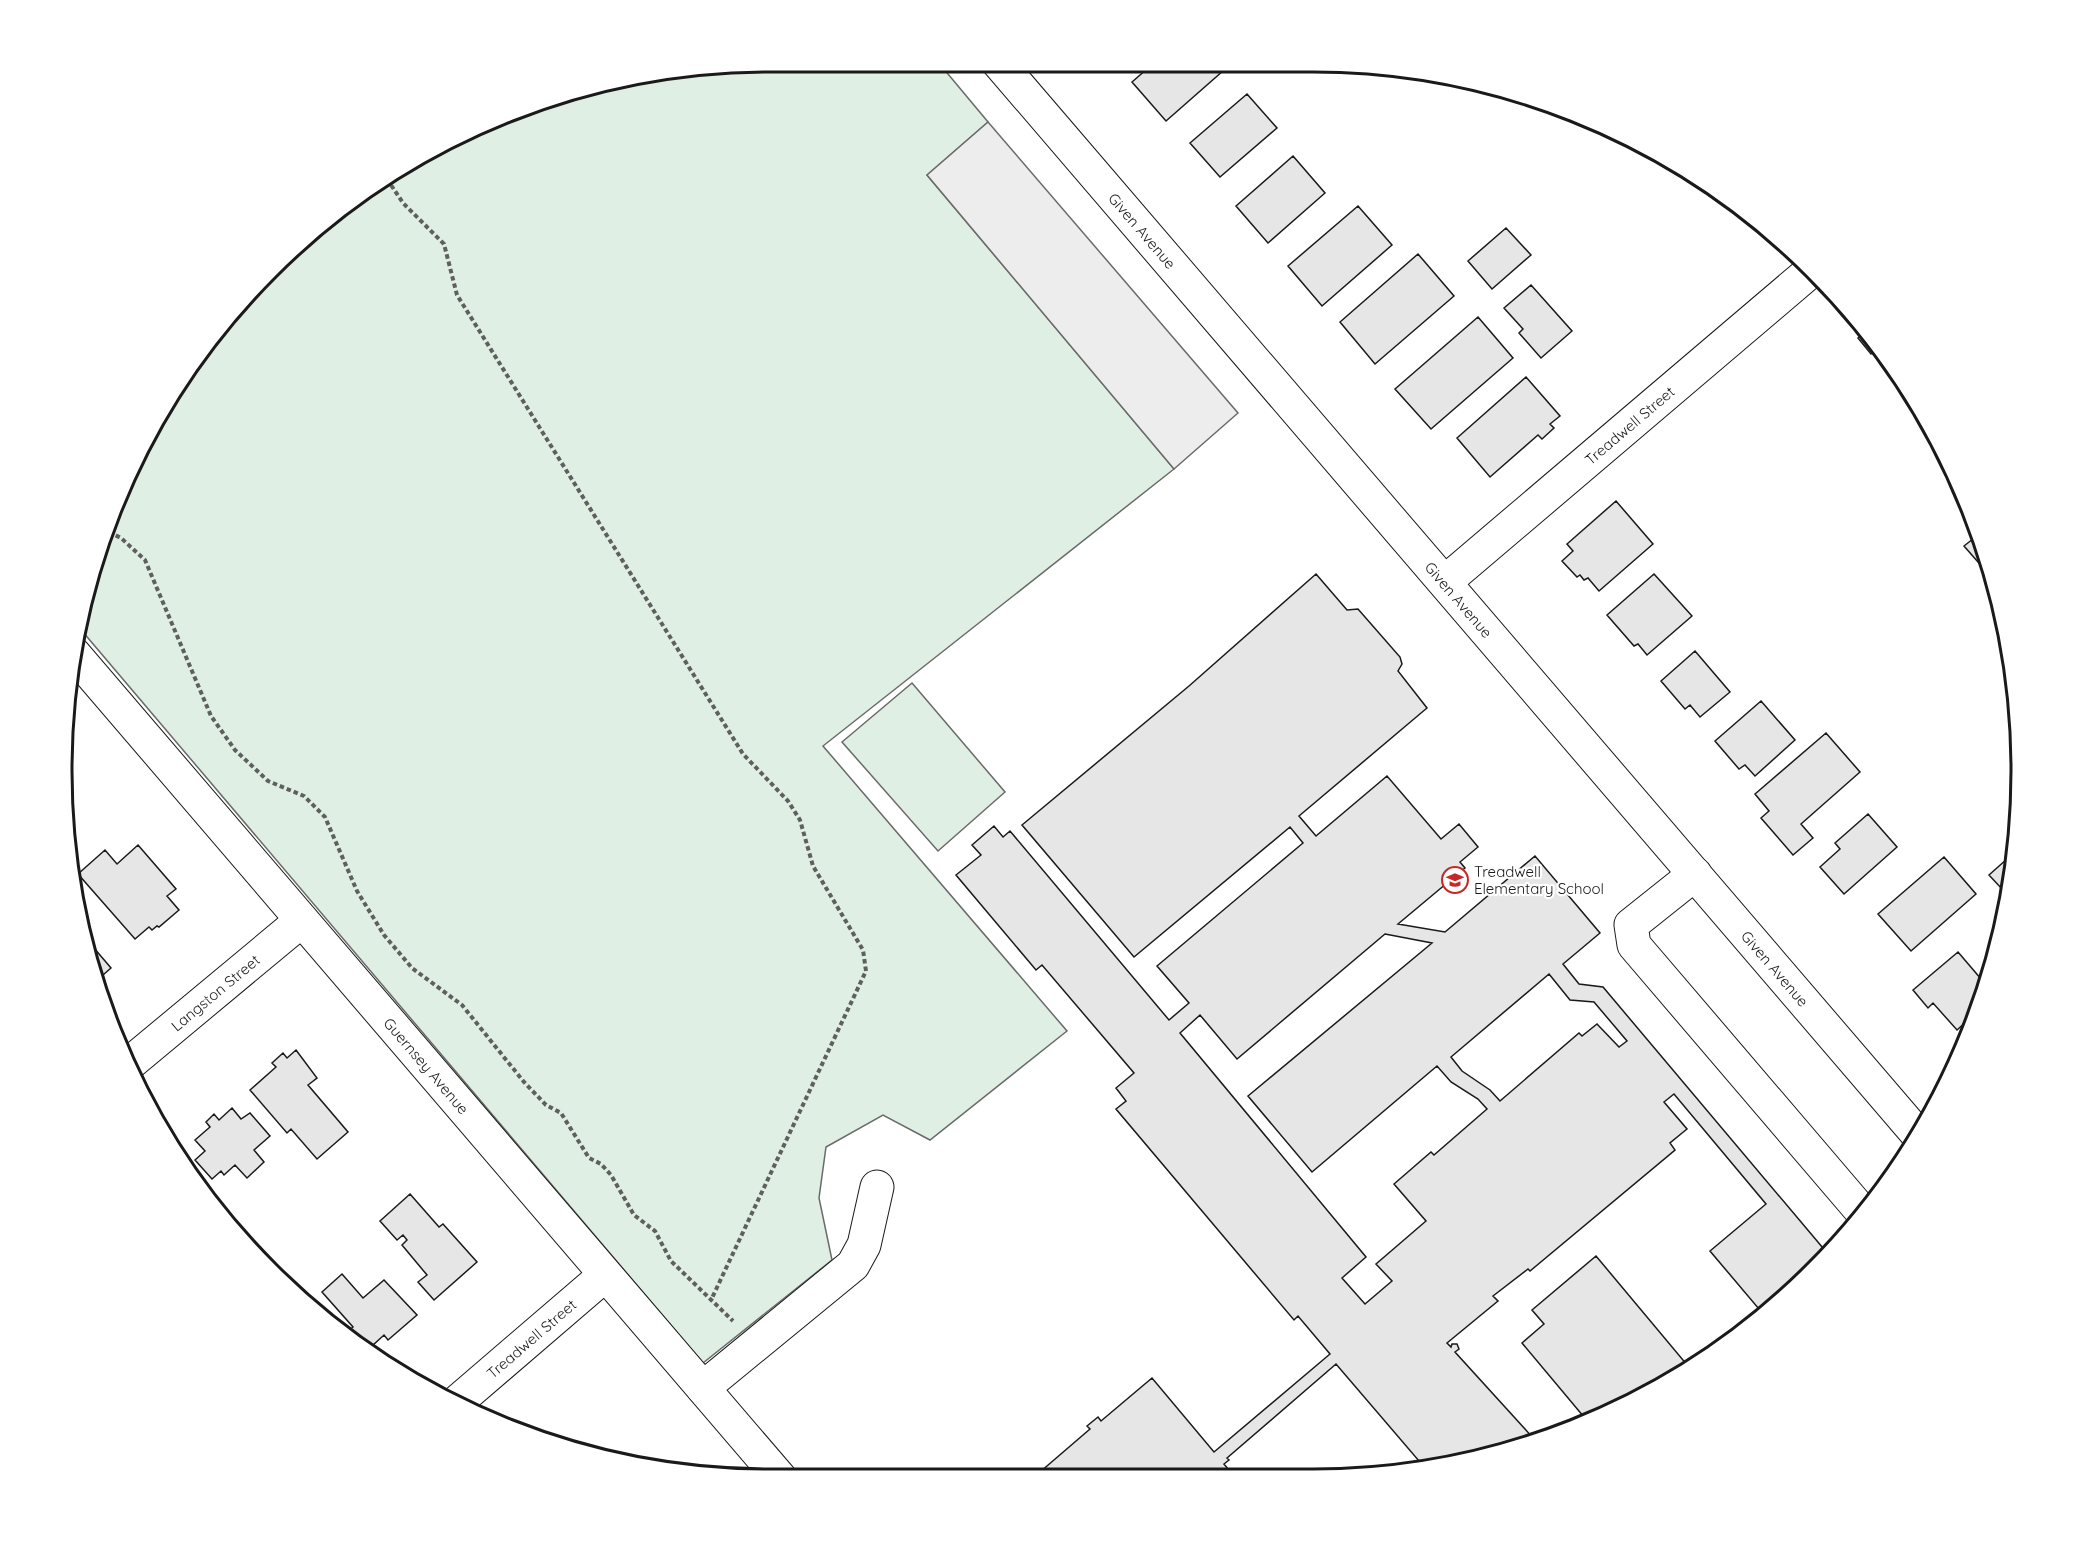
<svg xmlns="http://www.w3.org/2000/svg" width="2083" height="1541" font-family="Quicksand,sans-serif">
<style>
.green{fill:#e0efe3;stroke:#6a6a6a;stroke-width:1.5}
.parking{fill:#ededed;stroke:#6a6a6a;stroke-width:1.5}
.building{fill:#e6e6e6;stroke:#1a1a1a;stroke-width:1.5;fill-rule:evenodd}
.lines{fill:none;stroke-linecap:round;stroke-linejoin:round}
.minor-casing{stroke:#1a1a1a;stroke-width:35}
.path{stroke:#5f5f5f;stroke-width:4;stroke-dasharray:4.5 3;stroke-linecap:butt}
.minor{stroke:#fff;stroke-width:33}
.labels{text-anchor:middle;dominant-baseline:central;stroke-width:4.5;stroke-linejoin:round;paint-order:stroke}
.street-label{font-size:15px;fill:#1a1a1a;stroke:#fff}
.poi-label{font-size:15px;fill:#1a1a1a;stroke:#fff;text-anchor:start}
.rim{fill:none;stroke:#1a1a1a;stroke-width:3}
</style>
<rect width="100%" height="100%" fill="#fff"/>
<path class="green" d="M 770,62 L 938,62 L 988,122 L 927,175 L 1174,469 L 823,746 L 1067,1031 L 930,1140 L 883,1115 L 826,1147 L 819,1198 L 832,1260 L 703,1363 L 77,625 L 135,457 L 181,376 L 269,269 L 416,157 L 587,86 Z
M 912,683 L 1005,792 L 938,851 L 842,742 Z"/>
<path class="parking" d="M 988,122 L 1238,413 L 1174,469 L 927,175 Z"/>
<path class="building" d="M 1155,62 L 1231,63 L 1232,63 L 1166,121 L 1132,82 Z
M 1247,94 L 1277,128 L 1220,177 L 1190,143 Z
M 1293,156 L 1325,193 L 1268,243 L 1236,206 Z
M 1358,206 L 1392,245 L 1322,306 L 1288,266 Z
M 1506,228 L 1531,255 L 1492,289 L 1468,261 Z
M 1418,254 L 1454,296 L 1375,364 L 1340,322 Z
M 1531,285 L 1572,331 L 1541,358 L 1519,333 L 1523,329 L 1504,308 Z
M 1478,317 L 1513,358 L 1431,429 L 1395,389 Z
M 1867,330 L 1880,346 L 1871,354 L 1858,338 Z
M 1526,377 L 1560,416 L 1550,424 L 1554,428 L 1542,439 L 1538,435 L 1490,477 L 1457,438 Z
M 1616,501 L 1653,544 L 1599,591 L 1588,578 L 1584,580 L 1580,575 L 1577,577 L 1562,561 L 1573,551 L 1567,544 Z
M 1978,535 L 1993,577 L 1992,578 L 1964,546 Z
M 1316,574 L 1347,610 L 1358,609 L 1400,657 L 1402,664 L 1398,671 L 1427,708 L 1299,816 L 1316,836 L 1387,776 L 1441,839 L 1459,824 L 1478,847 L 1460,862 L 1465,868 L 1398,924 L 1445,932 L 1535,856 L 1600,933 L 1563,964 L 1579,984 L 1603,987 L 1828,1254 L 1764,1315 L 1710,1251 L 1766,1204 L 1674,1094 L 1664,1102 L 1687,1129 L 1670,1143 L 1675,1150 L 1530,1271 L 1528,1269 L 1493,1296 L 1498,1301 L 1447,1343 L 1451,1347 L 1452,1344 L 1457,1344 L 1459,1349 L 1455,1352 L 1534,1439 L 1425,1468 L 1336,1364 L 1227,1458 L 1229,1460 L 1224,1464 L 1233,1475 L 1044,1476 L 1040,1472 L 1090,1429 L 1087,1426 L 1098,1417 L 1101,1421 L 1152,1378 L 1214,1452 L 1330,1354 L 1298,1316 L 1294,1320 L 1116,1109 L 1126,1101 L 1116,1088 L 1134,1073 L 1042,965 L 1036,970 L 956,875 L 981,855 L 972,845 L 994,826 L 1003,837 L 1010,831 L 1169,1020 L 1189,1003 L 1157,966 L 1303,843 L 1290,827 L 1134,957 L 1022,825 L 1189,686 ZM 1385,934 L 1432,943 L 1248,1096 L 1312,1172 L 1437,1066 L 1451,1082 L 1478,1099 L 1487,1109 L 1434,1155 L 1431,1152 L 1394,1184 L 1426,1221 L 1376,1264 L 1392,1281 L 1365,1304 L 1342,1278 L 1366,1257 L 1180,1033 L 1200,1015 L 1237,1059 ZM 1549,974 L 1570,1000 L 1594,1002 L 1627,1041 L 1619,1047 L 1597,1024 L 1582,1036 L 1579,1033 L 1500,1101 L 1490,1090 L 1462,1071 L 1451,1057 Z
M 1654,574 L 1692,616 L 1647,655 L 1638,644 L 1634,646 L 1607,615 Z
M 1695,651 L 1730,692 L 1700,717 L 1690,705 L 1685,709 L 1661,681 Z
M 1761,701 L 1795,740 L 1755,776 L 1745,765 L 1739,769 L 1715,741 Z
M 1826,733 L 1860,772 L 1801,824 L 1813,838 L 1793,855 L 1761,818 L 1769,811 L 1755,794 Z
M 1868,814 L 1897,847 L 1844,894 L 1820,867 L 1840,849 L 1835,843 Z
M 138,845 L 176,889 L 167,896 L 179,910 L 159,927 L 157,926 L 152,930 L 149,927 L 135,939 L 78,874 L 105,850 L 117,864 Z
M 2016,851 L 2011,880 L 2002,889 L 1989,875 Z
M 1944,857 L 1976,894 L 1911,951 L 1878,914 Z
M 88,941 L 111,968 L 96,981 Z
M 1958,952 L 1987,986 L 1978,1011 L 1957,1030 L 1933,1003 L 1928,1008 L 1913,990 Z
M 296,1050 L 317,1078 L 308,1085 L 348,1132 L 317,1159 L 291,1129 L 287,1133 L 250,1090 L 276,1067 L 272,1063 L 283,1053 L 287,1058 Z
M 232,1108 L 241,1119 L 250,1113 L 270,1136 L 254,1150 L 264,1162 L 247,1178 L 235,1165 L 224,1175 L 221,1171 L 212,1179 L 195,1160 L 205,1151 L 195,1140 L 210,1127 L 206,1122 L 214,1114 L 219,1120 Z
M 410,1194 L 439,1227 L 443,1224 L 477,1262 L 434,1300 L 418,1282 L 427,1275 L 402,1245 L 407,1240 L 403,1235 L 397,1240 L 380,1221 Z
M 1596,1256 L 1688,1366 L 1589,1423 L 1522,1343 L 1544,1324 L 1532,1310 Z
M 342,1274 L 363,1298 L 384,1280 L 417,1315 L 388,1340 L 384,1335 L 373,1345 L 369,1346 L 366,1343 L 362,1346 L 345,1334 L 353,1327 L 322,1292 Z"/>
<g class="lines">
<defs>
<g id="minor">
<path id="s1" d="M 998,62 L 1919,1136"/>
<path id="s2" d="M 1445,582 L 1813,269"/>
<path id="s3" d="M 74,654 L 780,1478"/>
<path d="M 1695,874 L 1631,925 L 1634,945 L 1863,1213"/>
<path id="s4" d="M 129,1064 L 301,921"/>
<path d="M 703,1388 L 853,1265 L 864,1245 L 877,1187"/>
<path id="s5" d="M 456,1403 L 605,1275"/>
</g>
</defs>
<use href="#minor" class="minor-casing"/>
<path class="path" d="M 387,179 L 403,203 L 444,244 L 457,295 L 743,754 L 788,801 L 800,820 L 813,866 L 863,950 L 866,971 L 712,1298
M 109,532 L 121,538 L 145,560 L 211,716 L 235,750 L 268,781 L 304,796 L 325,817 L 357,891 L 384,935 L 412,968 L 462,1005 L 524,1082 L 546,1105 L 561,1113 L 589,1158 L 601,1164 L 611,1175 L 634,1215 L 655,1231 L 671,1261 L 733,1321"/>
<use href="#minor" class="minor"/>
</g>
<defs>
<symbol id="school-ring" viewBox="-11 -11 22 22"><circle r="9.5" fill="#fff" stroke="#c62828" stroke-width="1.5"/><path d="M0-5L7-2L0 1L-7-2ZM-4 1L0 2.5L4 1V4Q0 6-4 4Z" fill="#c62828"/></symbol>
</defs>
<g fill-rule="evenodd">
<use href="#school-ring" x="1440" y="865" width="30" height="30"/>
</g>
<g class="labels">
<g class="street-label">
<text stroke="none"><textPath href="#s1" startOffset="222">Given Avenue</textPath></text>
<text stroke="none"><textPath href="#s2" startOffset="242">Treadwell Street</textPath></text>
<text stroke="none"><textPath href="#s1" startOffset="708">Given Avenue</textPath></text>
<text stroke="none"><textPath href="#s1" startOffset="1194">Given Avenue</textPath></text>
<text stroke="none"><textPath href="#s4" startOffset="112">Langston Street</textPath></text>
<text stroke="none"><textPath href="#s3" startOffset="542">Guernsey Avenue</textPath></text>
<text stroke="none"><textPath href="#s5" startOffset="99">Treadwell Street</textPath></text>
</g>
<g class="poi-label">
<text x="1474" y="871">Treadwell<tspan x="1474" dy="17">Elementary School</tspan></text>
</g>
</g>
<path d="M0 0H2083V1541H0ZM770 72H1313A698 698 0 0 1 2011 770V771A698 698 0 0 1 1313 1469H770A698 698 0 0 1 72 771V770A698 698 0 0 1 770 72Z" fill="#fff" fill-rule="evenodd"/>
<path class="rim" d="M770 72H1313A698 698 0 0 1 2011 770V771A698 698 0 0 1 1313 1469H770A698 698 0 0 1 72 771V770A698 698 0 0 1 770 72Z"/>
</svg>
